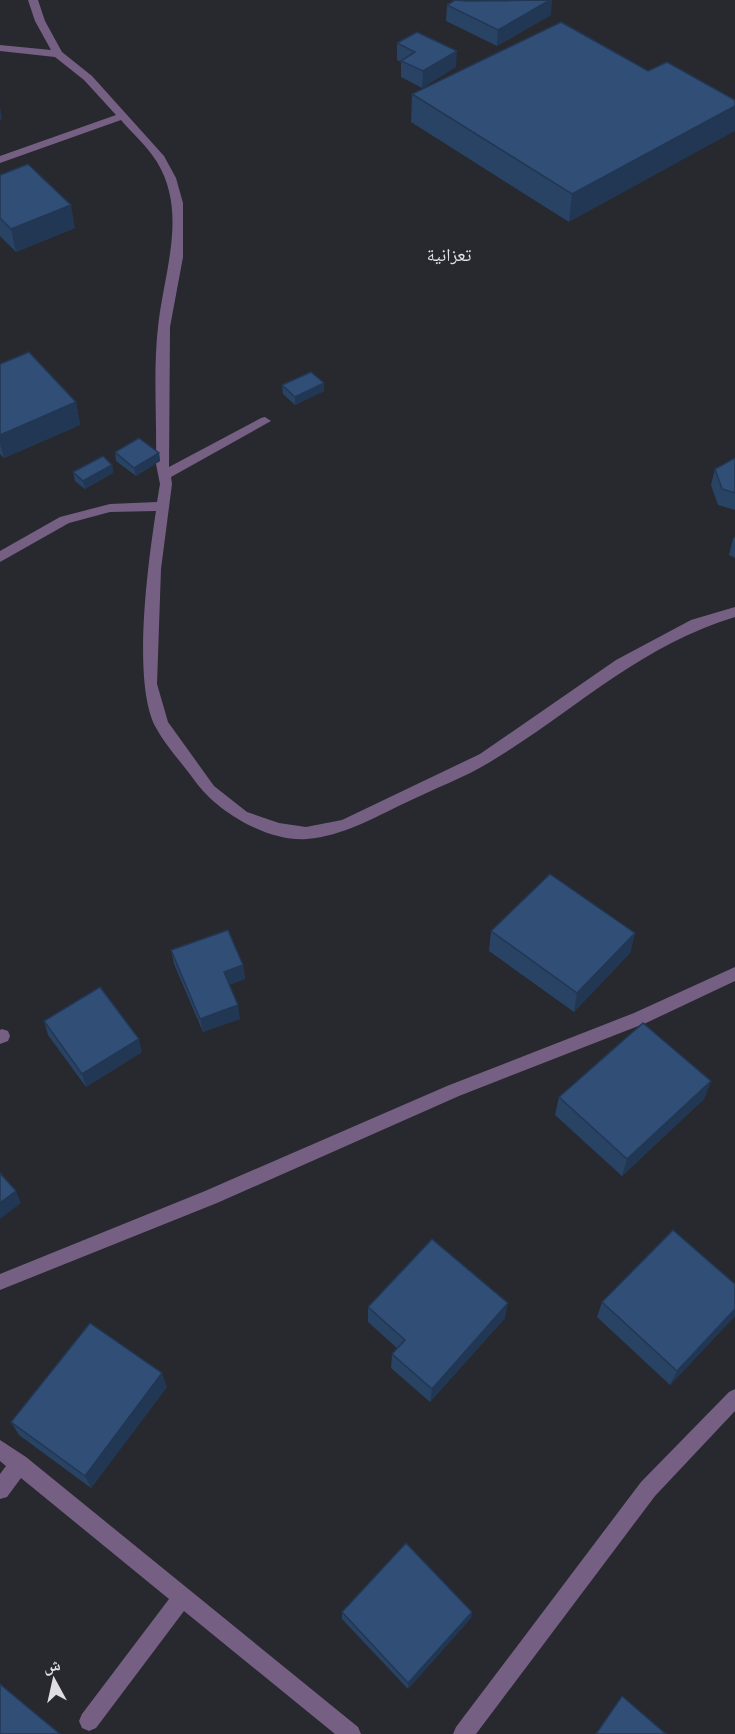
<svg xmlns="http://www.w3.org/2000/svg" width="735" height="1734" font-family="Poppins,'Noto Naskh Arabic',sans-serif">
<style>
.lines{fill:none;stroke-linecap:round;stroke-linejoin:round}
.minor{fill:#756084;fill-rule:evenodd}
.wall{fill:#294365}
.shaded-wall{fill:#223753}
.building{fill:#304e76;stroke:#223753;stroke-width:1.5}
.labels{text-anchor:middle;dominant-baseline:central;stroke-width:5;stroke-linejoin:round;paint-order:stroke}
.far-quarter-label{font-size:18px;fill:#e3e3ec;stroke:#28282f}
</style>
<rect width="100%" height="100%" fill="#28282f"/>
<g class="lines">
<path class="minor" d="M 28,0 L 38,0 L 45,21 L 62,52 L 92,76 L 164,156 L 176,178 L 183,203 L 183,257 L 170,327 L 169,467 L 261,418 L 265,417 L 271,421 L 171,477 L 172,484 L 161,569 L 157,684 L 168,722 L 214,786 L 247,812 L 279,823 L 306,827 L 342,820 L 480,754 L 616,660 L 691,620 L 735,607 L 735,617 C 637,647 575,711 490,762 C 464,778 433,789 405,803 C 373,818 343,836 307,839 C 268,842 217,812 195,781 C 182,763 165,745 155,726 C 132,680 148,563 156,511 L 110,512 L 69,523 L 0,562 L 0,551 L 60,517 L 110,504 L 157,502 L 160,484 L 156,464 C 157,419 153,371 158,327 C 164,271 188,213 157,162 C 148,147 132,133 121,120 L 0,163 L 0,156 L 116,115 L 84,80 L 55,57 L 0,51 L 0,45 L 51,50 L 35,21 Z
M 735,967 L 735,981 L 646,1023 L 459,1096 L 217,1203 L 0,1290 L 0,1274 L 205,1191 L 447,1086 L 634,1013 Z
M 2,1029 L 8,1031 L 10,1036 L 8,1041 L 0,1044 L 0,1030 Z
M 735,1389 L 735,1411 L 655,1496 L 476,1734 L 453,1734 L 456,1727 L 641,1482 L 729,1392 Z
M 0,1440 L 26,1457 L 358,1727 L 361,1734 L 335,1734 L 184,1611 L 96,1728 L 89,1731 L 82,1728 L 79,1721 L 82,1714 L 169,1599 L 21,1478 L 7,1497 L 0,1499 L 0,1474 L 6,1466 L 0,1461 Z"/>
</g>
<path class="wall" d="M 447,5 L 551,15 L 497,46 L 446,21 Z
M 397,43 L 456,67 L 422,88 L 401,77 L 401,62 L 397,60 Z
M 648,71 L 569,222 L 411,122 L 412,94 Z
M 0,175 L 75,228 L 16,252 L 0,236 Z
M 0,364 L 76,402 L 80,425 L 4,458 L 0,454 Z
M 324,383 L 324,391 L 295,405 L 283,394 L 282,385 Z
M 115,452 L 159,453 L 160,461 L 136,476 L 116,461 Z
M 735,458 L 735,510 L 718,505 L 711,485 L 715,469 Z
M 112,465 L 113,473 L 85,489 L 75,481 L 73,472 Z
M 735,536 L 735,558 L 729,555 L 733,539 Z
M 491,931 L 635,933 L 630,953 L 574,1012 L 489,951 Z
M 171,950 L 243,965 L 245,979 L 229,985 L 240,1019 L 203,1032 L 174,964 Z
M 44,1021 L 142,1052 L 86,1087 L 48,1035 Z
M 711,1081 L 704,1099 L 622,1176 L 555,1115 L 559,1097 Z
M 735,1284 L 735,1316 L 670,1385 L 597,1317 L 602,1302 Z
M 368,1307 L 505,1318 L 430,1402 L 391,1368 L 392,1354 L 397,1348 L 368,1322 Z
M 167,1387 L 91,1488 L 19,1435 L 11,1422 Z
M 342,1612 L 472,1612 L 471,1618 L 408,1689 L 342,1619 Z"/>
<path class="shaded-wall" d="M 550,0 L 552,0 L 551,15 L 497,46 L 498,30 Z
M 457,51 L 456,67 L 422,88 L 423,71 Z
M 0,106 L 2,119 L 0,120 Z
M 735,106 L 735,131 L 569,222 L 572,194 Z
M 71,205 L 75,228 L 16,252 L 11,229 Z
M 324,383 L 324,391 L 295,405 L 295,397 Z
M 76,402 L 80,425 L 4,458 L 0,443 L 0,435 Z
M 159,453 L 160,461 L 136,476 L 134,468 Z
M 112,465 L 113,473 L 85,489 L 83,481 Z
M 635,933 L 630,953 L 574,1012 L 577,993 Z
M 243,965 L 245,979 L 226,986 L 224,972 Z
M 238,1005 L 240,1019 L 203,1032 L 200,1019 Z
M 139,1039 L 142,1052 L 86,1087 L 82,1074 Z
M 711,1081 L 704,1099 L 622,1176 L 627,1159 Z
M 16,1191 L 21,1203 L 0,1219 L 0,1203 Z
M 508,1303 L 505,1318 L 430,1402 L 432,1389 Z
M 735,1309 L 735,1316 L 670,1385 L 677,1371 Z
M 162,1373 L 167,1387 L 91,1488 L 85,1476 Z
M 472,1612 L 471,1618 L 408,1689 L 408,1683 Z"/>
<path class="building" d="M 455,0 L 467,1 L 550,0 L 498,30 L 447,5 Z
M 561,22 L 648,71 L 667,62 L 735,100 L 735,106 L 572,194 L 412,94 Z
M 417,32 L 457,51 L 423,71 L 401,61 L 415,52 L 397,43 Z
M 28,164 L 71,205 L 11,229 L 0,218 L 0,175 Z
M 29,352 L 76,402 L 0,435 L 0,364 Z
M 311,372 L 324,383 L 295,397 L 282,385 Z
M 139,438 L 159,453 L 134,468 L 115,452 Z
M 103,456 L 112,465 L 83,481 L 73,472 Z
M 735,458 L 735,493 L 722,489 L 715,469 Z
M 550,874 L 635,933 L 577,993 L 491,931 Z
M 228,930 L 243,965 L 224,972 L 238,1005 L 200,1019 L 171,950 Z
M 100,987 L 139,1039 L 82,1074 L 44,1021 Z
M 643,1023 L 711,1081 L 627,1159 L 559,1097 Z
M 0,1173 L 16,1191 L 0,1203 Z
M 673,1230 L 735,1284 L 735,1309 L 677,1371 L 602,1302 Z
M 432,1239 L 508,1303 L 432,1389 L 392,1354 L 405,1340 L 368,1307 Z
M 90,1323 L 162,1373 L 85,1476 L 11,1422 Z
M 406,1543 L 472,1612 L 408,1683 L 342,1612 Z
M 0,1684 L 60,1734 L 0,1734 Z
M 622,1696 L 666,1734 L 596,1734 Z"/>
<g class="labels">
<g class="far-quarter-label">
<text x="449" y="254">تعزانية</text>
</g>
</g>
<g transform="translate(54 1680) rotate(352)" stroke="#28282f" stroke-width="4.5" paint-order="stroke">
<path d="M0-4.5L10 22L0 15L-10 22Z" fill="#dedee3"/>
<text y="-9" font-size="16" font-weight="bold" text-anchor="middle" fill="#dedee3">ش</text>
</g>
</svg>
